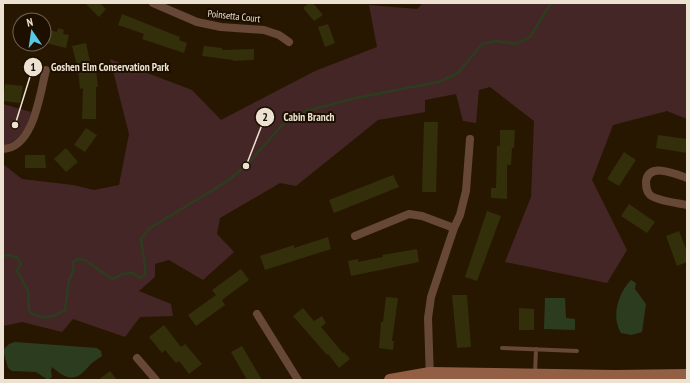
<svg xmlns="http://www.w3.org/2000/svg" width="690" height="383" font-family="'PT Sans Narrow',sans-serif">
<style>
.green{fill:#452626}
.water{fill:#2c3d1f}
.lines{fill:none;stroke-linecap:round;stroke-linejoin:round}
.stream{stroke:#2c3d1f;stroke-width:2.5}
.building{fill:#322f0a}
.lane{stroke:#674736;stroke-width:4}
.street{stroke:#674736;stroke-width:8}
.secondary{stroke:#925f44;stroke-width:12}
.labels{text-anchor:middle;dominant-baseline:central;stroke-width:4;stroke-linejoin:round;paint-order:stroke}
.street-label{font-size:10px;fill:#ede2d2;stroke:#1c0f00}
.leader{fill:none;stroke:#ede2d2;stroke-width:1.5}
.callout-dot{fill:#ede2d2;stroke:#1c0f00;stroke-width:1.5}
.mark-label{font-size:12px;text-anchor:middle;font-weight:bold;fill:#111}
.callout-label{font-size:11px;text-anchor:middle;font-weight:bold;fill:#ede2d2;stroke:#1c0f00;stroke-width:4;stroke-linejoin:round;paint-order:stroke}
</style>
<rect width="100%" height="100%" fill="#281700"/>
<path class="green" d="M 423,3 L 687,3 L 687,119 L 667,111 L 613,125 L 592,180 L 627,250 L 607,283 L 505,262 L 531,197 L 534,121 L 490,87 L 479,90 L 476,123 L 463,121 L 456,94 L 425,100 L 425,112 L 378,120 L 296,186 L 280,183 L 220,218 L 217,234 L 234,252 L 203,280 L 169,260 L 155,264 L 155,277 L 139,291 L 171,304 L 173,316 L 140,317 L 125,337 L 73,319 L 62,332 L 22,322 L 3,326 L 3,164 L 22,179 L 73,185 L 94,190 L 119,185 L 129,134 L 110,59 L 192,90 L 221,120 L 315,71 L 377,47 L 369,5 L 417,9 Z
M 3,104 L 31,112 C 27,128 20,141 3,146 Z"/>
<path class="water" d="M 631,280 L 636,283 L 635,289 L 646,304 L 642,332 L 631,335 L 621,333 C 611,317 618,293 631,280 Z
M 545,298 L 565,298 L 566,318 L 575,319 L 575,330 L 544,329 Z
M 15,342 L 97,348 L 101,351 L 102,356 C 98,359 92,362 89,366 C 83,373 76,381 65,376 C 60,374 56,370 52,367 L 51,371 L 52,377 L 48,380 L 36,372 L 12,371 L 8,368 L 3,350 L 9,344 Z"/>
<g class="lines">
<path class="stream" d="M 3,256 L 9,255 L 18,258 L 21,264 L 17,271 L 28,291 L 29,311 C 41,321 53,318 65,310 L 69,280 L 74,270 L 72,263 L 77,259 L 85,260 L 112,279 L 123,274 L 133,273 L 139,278 L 145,275 L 145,265 L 141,239 L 150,228 L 226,182 L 246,166 L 282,125 L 306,111 L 356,98 L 438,82 L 458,73 L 482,44 L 496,41 L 516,44 L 530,37 L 551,3"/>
</g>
<path class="building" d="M 85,3 L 100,3 L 106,9 L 99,17 Z
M 309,3 L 313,3 L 323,15 L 314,21 L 303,8 Z
M 122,14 L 180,37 L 179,40 L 187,43 L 184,53 L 142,39 L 144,34 L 118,25 Z
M 328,24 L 335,43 L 325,47 L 318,27 Z
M 58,28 L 64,30 L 63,34 L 69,35 L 66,48 L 46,43 L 49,30 L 57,32 Z
M 86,43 L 92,70 L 96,70 L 98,87 L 96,87 L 96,119 L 82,119 L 83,88 L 80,89 L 78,69 L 72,46 Z
M 204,46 L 222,48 L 222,50 L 254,49 L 254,60 L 233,61 L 233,60 L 202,56 Z
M 5,84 L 23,86 L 20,103 L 3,101 Z
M 424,122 L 438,122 L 436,192 L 422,192 Z
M 86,128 L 97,135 L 85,152 L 74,145 Z
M 500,130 L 515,130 L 514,148 L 512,148 L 511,165 L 507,165 L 507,199 L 491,198 L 491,188 L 496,188 L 497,146 L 500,146 Z
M 658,135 L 687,139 L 687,153 L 656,148 Z
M 66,148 L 78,162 L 66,172 L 54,159 Z
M 624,152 L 636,160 L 619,186 L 607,179 Z
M 25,155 L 45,155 L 46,168 L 25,168 Z
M 393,175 L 399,187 L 334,213 L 329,200 Z
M 629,204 L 655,222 L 647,233 L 621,216 Z
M 487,211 L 501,216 L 477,281 L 465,277 Z
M 679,231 L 687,251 L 687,262 L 677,266 L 666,236 Z
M 328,237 L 331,249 L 265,270 L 260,256 L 294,245 L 294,248 Z
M 417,249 L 419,262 L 351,276 L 348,261 L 358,259 L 358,262 L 383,257 L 382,255 Z
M 241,269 L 249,280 L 222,300 L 225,305 L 196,326 L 188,315 L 216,295 L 212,290 Z
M 452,295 L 467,295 L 471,347 L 457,348 Z
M 386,297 L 398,298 L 392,341 L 394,341 L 393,350 L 379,348 L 381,322 L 383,322 Z
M 303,308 L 314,321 L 322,316 L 326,323 L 321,327 L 343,353 L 344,352 L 350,359 L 339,368 L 328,354 L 327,355 L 293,316 Z
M 519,308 L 534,309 L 534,330 L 519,330 Z
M 164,325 L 181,347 L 185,344 L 202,364 L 189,374 L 179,361 L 176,363 L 165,350 L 162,353 L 149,337 Z
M 242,346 L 262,380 L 247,380 L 231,352 Z
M 110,371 L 117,380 L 98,380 Z"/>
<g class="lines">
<path class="lane" d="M 502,348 L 577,351
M 535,374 L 536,349"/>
<path class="street" d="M 153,3 L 197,22 L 221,27 L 264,30 L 279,35 L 289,42
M 3,149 C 34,148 40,93 46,70
M 687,178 C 676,174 649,162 646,181 C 646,186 646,191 650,195 C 657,201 678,203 687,205
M 355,236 L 409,214 L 422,216 L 454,228
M 257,314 L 298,380
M 137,358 L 156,380
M 430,380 L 428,318 L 431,297 L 454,228 L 460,215 L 466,191 L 470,139"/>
<path class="secondary" d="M 390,380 L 430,373 L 615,376 L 687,375"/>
</g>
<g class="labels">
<g class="street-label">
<text transform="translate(234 16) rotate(6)">Poinsetta Court</text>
</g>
</g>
<path class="leader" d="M15 125L33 67M246 166L265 117"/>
<g class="callout-dot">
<circle cx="15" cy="125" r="4"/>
<circle cx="246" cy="166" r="4"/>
<circle cx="33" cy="67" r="10"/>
<circle cx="265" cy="117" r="10"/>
</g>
<g class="mark-label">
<text x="33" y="71">1</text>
<text x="265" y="121">2</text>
</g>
<g class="callout-label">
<text x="110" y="71">Goshen Elm Conservation Park</text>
<text x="309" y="121">Cabin Branch</text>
</g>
<rect width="690" height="383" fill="none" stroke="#ede2d2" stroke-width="8"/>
<g transform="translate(32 32) rotate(347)"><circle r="19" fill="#1c0f00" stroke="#706354"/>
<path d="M0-3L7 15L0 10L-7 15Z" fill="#59c8e4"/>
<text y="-6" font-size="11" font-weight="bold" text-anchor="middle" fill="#ede2d2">N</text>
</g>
</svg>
